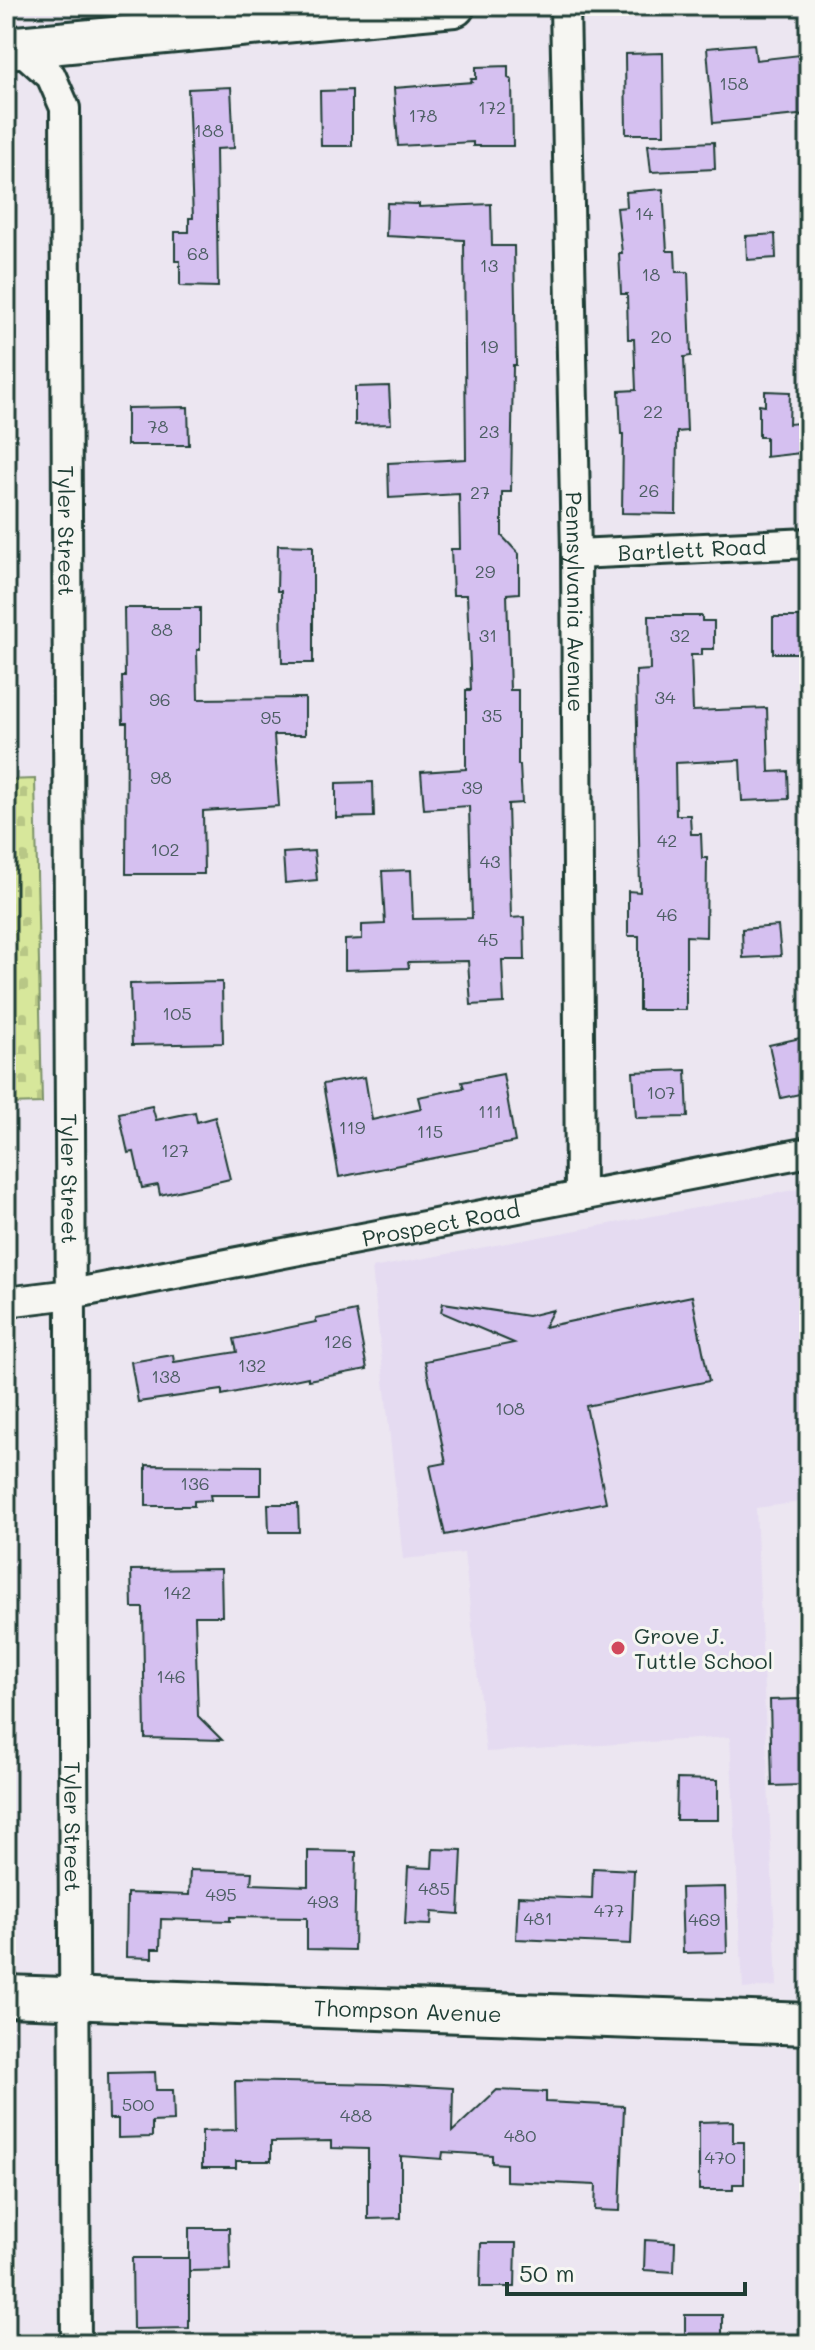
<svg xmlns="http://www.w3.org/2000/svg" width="815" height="2350" font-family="Mali,sans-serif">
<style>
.built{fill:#e5dbf1}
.cemetery{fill:url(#cemetery-stones);stroke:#7b9268;stroke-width:2}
.building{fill:#d5c0f0;stroke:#1f3d34;stroke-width:2}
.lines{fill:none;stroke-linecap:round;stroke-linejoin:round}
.minor-casing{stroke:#1f3d34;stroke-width:34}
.secondary-casing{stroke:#1f3d34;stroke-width:46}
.minor{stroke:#f6f6f2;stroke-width:28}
.secondary{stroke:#f6f6f2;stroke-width:40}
.poi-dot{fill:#d1495b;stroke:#f6f6f2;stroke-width:3}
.labels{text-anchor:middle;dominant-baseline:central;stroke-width:6;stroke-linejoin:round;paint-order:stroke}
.number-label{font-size:18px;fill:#4c5e63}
.street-label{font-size:22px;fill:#1f3d34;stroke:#f6f6f2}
.poi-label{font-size:22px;fill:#1f3d34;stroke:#f6f6f2;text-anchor:start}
</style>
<defs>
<pattern id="cemetery-stones" width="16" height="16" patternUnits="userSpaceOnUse" patternTransform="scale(2)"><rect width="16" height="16" fill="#d7e79b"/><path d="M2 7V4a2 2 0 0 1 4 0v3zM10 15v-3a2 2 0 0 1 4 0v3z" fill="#b8c786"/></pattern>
</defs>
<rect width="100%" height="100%" fill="#ece6f1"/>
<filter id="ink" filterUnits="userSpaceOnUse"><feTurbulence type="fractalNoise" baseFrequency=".0125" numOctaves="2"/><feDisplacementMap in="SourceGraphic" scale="16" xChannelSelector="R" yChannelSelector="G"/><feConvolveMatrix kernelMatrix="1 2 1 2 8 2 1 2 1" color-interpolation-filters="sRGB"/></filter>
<g filter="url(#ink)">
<path class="built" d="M 809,1187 L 809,1501 L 756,1508 L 777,1986 L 743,1989 L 730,1737 L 486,1752 L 464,1553 L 403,1559 L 372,1268 Z"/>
<path class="cemetery" d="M 35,779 L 42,1103 L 6,1104 L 6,780 Z"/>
<path class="building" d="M 754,44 L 756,60 L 809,54 L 809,114 L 713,123 L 707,48 Z
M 663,53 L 664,134 L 626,134 L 625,54 Z
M 508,66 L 508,78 L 512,80 L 513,146 L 473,146 L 473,142 L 398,146 L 394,88 L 472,82 L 471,79 L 476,79 L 476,67 Z
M 231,87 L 234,148 L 216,149 L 218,287 L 180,286 L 180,261 L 175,261 L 175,232 L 189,232 L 189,218 L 193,218 L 188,89 Z
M 352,90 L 352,146 L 321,146 L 320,91 Z
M 714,142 L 715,169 L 651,172 L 648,145 Z
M 663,189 L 667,251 L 675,251 L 676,272 L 688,272 L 691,356 L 684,357 L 687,431 L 677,432 L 676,514 L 622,513 L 623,434 L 621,434 L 619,391 L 636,390 L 634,339 L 628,339 L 627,294 L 621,294 L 619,253 L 622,253 L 617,208 L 627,207 L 626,192 Z
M 387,203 L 419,204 L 419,207 L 491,204 L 492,246 L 514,246 L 516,365 L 513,365 L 511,492 L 502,492 L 502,536 L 519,554 L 519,593 L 507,594 L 510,690 L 518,690 L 518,765 L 520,765 L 522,803 L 508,804 L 511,918 L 524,917 L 525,960 L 502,960 L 504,1003 L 471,1005 L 468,961 L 408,962 L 409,968 L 345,970 L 345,940 L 362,939 L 362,925 L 385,924 L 382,871 L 411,870 L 413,919 L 472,918 L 469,806 L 424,809 L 421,772 L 466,769 L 466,690 L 471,690 L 467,595 L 453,595 L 451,549 L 460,549 L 459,494 L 389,498 L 388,463 L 466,459 L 464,240 L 386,236 Z
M 775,234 L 776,258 L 747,260 L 746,236 Z
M 389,386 L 391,424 L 355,425 L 355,387 Z
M 765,391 L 790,392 L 789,424 L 809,422 L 809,452 L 766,457 L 766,437 L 759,437 L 759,405 L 765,406 Z
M 188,407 L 189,445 L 127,445 L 127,408 Z
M 278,545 L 313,546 L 313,663 L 282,663 L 281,591 L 277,591 Z
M 124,608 L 200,608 L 200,650 L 197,650 L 198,699 L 305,698 L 305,735 L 274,735 L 279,806 L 203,811 L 204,874 L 126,874 L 127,723 L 123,723 L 122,677 L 125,677 Z
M 649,616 L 702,616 L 702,621 L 714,621 L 714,649 L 702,649 L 702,655 L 691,655 L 693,711 L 767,708 L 769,772 L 788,771 L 789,799 L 742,801 L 740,760 L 675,763 L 676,815 L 690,815 L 691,834 L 701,834 L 702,858 L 707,858 L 706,937 L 686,936 L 686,1010 L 639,1010 L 639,936 L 628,936 L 628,891 L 640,892 L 636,671 L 650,670 Z
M 773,617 L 806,617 L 806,653 L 773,653 Z
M 373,782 L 374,817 L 336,818 L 336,783 Z
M 314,851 L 317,880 L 285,883 L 283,853 Z
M 778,926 L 781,956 L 743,958 L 742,929 Z
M 222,982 L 223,1043 L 132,1045 L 130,984 Z
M 809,1036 L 809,1092 L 781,1098 L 769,1045 Z
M 686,1070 L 688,1117 L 636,1118 L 633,1072 Z
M 503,1074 L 515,1142 L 339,1177 L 323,1084 L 365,1077 L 372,1120 L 421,1109 L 418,1097 L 464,1088 L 462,1082 Z
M 152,1106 L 156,1120 L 195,1112 L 197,1122 L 215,1117 L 230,1179 L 160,1195 L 158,1185 L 142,1188 L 134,1152 L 128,1153 L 119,1113 Z
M 692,1296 L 709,1381 L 586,1406 L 606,1502 L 445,1535 L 430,1466 L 446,1463 L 425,1361 L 514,1343 L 441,1312 L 443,1303 L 528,1316 L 553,1310 L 544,1327 Z
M 356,1311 L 367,1369 L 308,1380 L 308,1377 L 222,1395 L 222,1390 L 138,1402 L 131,1362 L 173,1355 L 174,1362 L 237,1352 L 234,1339 L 316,1322 L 316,1319 Z
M 146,1465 L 261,1466 L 261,1495 L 210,1495 L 211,1500 L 194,1501 L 194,1506 L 146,1506 Z
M 268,1504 L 298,1504 L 299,1532 L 269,1532 Z
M 221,1569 L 222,1616 L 195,1616 L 198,1716 L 222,1740 L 145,1738 L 143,1608 L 132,1608 L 131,1570 Z
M 802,1699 L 804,1785 L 772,1786 L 770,1700 Z
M 677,1779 L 718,1780 L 718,1820 L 676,1820 Z
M 433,1849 L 462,1850 L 459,1914 L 432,1912 L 431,1925 L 405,1924 L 408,1867 L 432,1868 Z
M 308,1851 L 356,1852 L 354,1950 L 307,1949 L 307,1918 L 230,1917 L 230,1921 L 161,1919 L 160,1949 L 152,1949 L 152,1958 L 126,1957 L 127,1893 L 189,1895 L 190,1870 L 252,1872 L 251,1884 L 308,1886 Z
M 593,1868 L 634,1870 L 631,1944 L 516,1939 L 518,1896 L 592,1899 Z
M 725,1887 L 727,1952 L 683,1953 L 681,1888 Z
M 155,2072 L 156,2090 L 173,2090 L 174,2121 L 152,2122 L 152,2137 L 118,2138 L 118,2119 L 109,2119 L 108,2073 Z
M 235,2081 L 385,2084 L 453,2088 L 452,2132 L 497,2090 L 546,2092 L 546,2102 L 624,2106 L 620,2211 L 595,2210 L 596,2185 L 506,2181 L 506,2164 L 492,2163 L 492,2155 L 443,2152 L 442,2159 L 401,2156 L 401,2218 L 368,2219 L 368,2149 L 331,2148 L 331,2141 L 271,2142 L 271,2161 L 236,2161 L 236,2168 L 202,2168 L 202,2131 L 236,2130 Z
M 733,2121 L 733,2142 L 744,2142 L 744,2184 L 733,2184 L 733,2190 L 699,2190 L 699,2122 Z
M 189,2228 L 229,2228 L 230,2270 L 189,2271 Z
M 645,2240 L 675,2242 L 674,2272 L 644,2270 Z
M 481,2243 L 516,2243 L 515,2287 L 480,2287 Z
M 132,2258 L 189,2258 L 189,2328 L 133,2329 Z
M 685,2315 L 722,2315 L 722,2344 L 685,2344 Z"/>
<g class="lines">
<defs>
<g id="minor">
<path id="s1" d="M 565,6 L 576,554 L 580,1196"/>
<path id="s2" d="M 12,41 L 51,76 L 65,108 L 76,2344"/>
<path id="s3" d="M 576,554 L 809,543"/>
<path id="s4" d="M 6,1302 L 71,1294 L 809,1152"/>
</g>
<g id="secondary">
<path d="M 6,48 L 454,6"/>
<path id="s5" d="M 6,1996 L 809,2024"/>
</g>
</defs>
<use href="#minor" class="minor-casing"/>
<use href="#secondary" class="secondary-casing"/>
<use href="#minor" class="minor"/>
<use href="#secondary" class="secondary"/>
</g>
</g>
<circle class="poi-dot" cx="618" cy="1648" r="8"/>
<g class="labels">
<g class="number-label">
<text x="734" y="83">158</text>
<text x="492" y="107">172</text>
<text x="423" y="115">178</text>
<text x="209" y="130">188</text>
<text x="644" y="213">14</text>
<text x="198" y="253">68</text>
<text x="489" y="265">13</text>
<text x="651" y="274">18</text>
<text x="661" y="336">20</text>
<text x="489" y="346">19</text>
<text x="653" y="411">22</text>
<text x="158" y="426">78</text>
<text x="489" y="431">23</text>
<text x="649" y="490">26</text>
<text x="480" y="492">27</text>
<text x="485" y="571">29</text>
<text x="162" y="629">88</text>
<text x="488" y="635">31</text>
<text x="680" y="635">32</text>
<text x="665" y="697">34</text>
<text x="160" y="699">96</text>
<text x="492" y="715">35</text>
<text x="271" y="717">95</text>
<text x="161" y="777">98</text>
<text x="472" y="787">39</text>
<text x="667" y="840">42</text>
<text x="165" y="849">102</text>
<text x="490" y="861">43</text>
<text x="667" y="914">46</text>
<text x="488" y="939">45</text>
<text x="177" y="1013">105</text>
<text x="661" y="1092">107</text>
<text x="490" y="1111">111</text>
<text x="352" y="1127">119</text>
<text x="430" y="1131">115</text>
<text x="175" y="1150">127</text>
<text x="338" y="1341">126</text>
<text x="252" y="1365">132</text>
<text x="166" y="1376">138</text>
<text x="510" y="1408">108</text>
<text x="195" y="1483">136</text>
<text x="177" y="1592">142</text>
<text x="171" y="1676">146</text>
<text x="434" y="1888">485</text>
<text x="221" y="1894">495</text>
<text x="323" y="1901">493</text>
<text x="609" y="1910">477</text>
<text x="538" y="1918">481</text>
<text x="704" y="1919">469</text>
<text x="138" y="2104">500</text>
<text x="356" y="2115">488</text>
<text x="520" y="2135">480</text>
<text x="720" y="2157">470</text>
</g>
<g class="street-label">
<text stroke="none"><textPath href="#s2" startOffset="510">Tyler Street</textPath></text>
<text stroke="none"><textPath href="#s3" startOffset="116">Bartlett Road</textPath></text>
<text stroke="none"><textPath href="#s1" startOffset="596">Pennsylvania Avenue</textPath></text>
<text stroke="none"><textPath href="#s2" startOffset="1158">Tyler Street</textPath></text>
<text stroke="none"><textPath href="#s4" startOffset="442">Prospect Road</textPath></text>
<text stroke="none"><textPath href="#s2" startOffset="1806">Tyler Street</textPath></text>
<text stroke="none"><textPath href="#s5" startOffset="402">Thompson Avenue</textPath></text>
</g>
<g class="poi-label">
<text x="634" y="1635">Grove J.<tspan x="634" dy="25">Tuttle School</tspan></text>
</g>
</g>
<rect width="815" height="2350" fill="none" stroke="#f6f6f2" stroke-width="32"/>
<rect x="16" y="16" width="783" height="2318" fill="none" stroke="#1f3d34" stroke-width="3" filter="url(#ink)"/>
<path d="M507 2282v12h238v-12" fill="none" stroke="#1f3d34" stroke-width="4"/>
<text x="519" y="2282" font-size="24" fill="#1f3d34" stroke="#f6f6f2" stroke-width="6" paint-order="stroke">50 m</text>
</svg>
